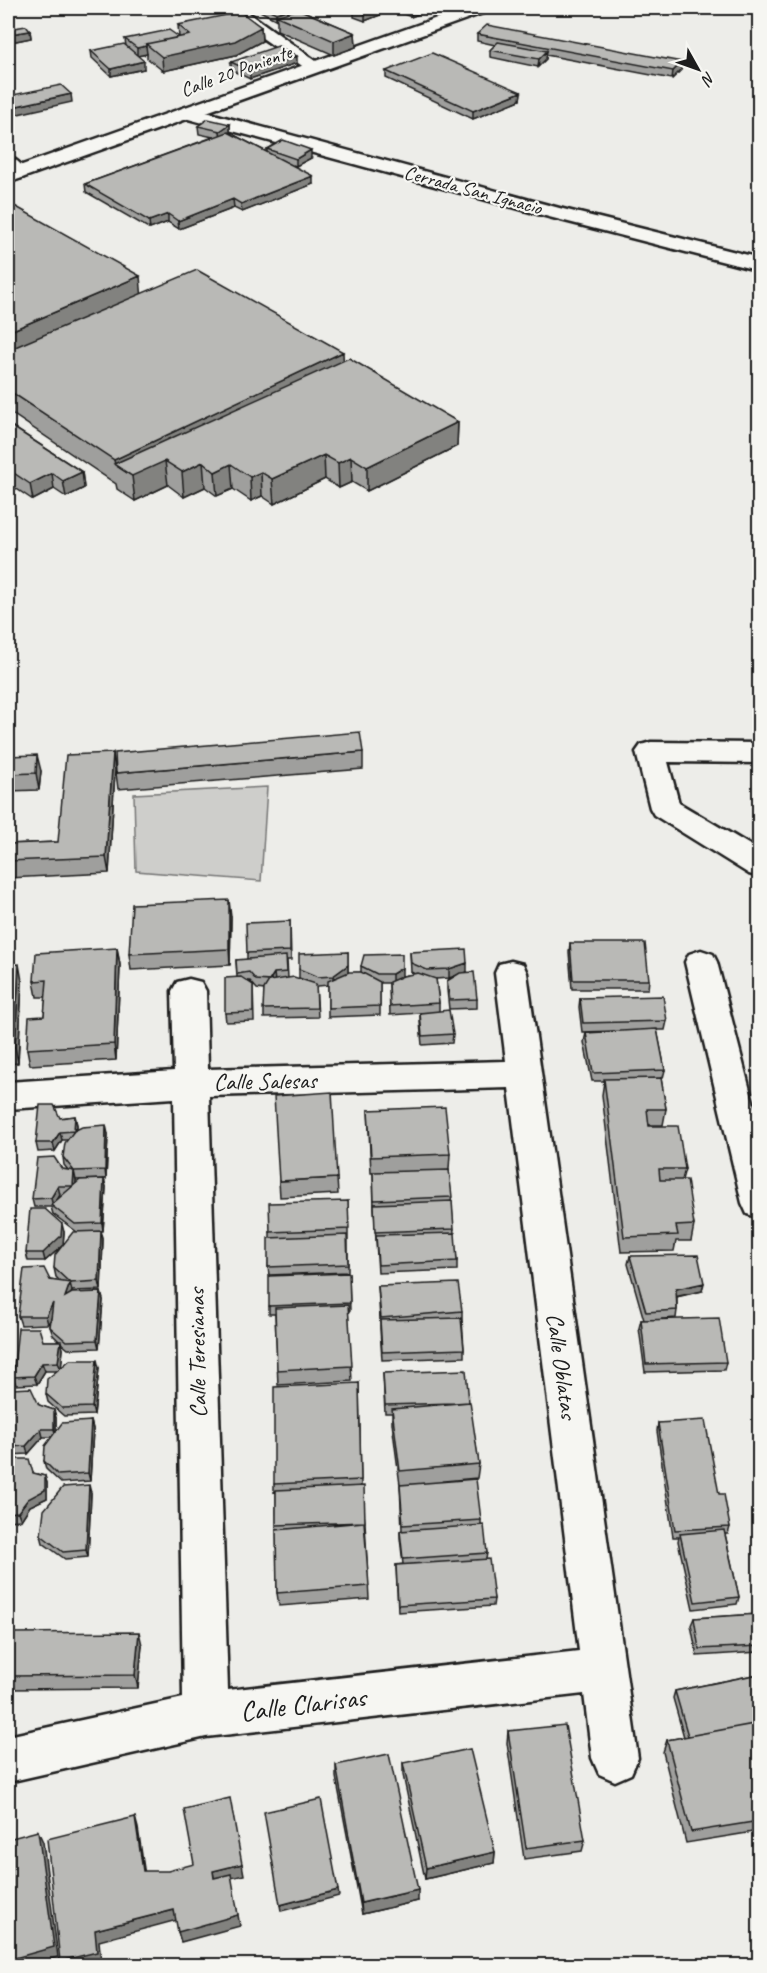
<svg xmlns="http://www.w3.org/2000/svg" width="767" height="1973" font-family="Caveat,sans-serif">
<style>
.green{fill:#cececb;stroke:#757574;stroke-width:1.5}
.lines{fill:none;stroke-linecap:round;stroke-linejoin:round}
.minor-casing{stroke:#1c1c1c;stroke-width:5}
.major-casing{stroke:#1c1c1c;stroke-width:5}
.minor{fill:#f6f6f2;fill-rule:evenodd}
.major{fill:#f6f6f2;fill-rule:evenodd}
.wall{fill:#9f9f9d;stroke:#1c1c1c;stroke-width:1.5}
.shaded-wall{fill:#82827f;stroke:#1c1c1c;stroke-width:1.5}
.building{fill:#b9b9b6;stroke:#1c1c1c;stroke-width:1.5}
.labels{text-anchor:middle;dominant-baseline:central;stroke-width:4.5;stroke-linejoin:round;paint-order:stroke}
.far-street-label{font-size:20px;fill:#1c1c1c;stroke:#f6f6f2}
.street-label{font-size:24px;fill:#1c1c1c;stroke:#f6f6f2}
.near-street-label{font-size:28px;fill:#1c1c1c;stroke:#f6f6f2}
</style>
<rect width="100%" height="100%" fill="#edede9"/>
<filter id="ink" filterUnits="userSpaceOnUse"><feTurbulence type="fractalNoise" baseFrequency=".0167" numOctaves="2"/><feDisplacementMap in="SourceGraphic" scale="12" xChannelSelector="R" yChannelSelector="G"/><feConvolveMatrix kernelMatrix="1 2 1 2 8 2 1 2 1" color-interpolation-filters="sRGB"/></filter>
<g filter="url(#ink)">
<path class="green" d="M 267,787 L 261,881 L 136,871 L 134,794 Z"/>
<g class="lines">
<defs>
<path id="minor" d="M 223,8 L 242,8 L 323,66 L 320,70 L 308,70 L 225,12 Z
M 188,107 L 563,209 L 760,258 L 760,271 L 549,217 L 181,117 L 179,113 L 181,109 Z
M 8,157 C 17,159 22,165 27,173 L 24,177 L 17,179 L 8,174 Z
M 651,742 L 760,743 L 760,763 L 668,762 L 679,803 L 760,851 L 760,877 L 749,874 L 654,815 L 650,808 L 636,752 L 641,745 Z
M 701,950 L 713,954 L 717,962 L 760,1129 L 760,1218 L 747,1214 L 742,1203 L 685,962 L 689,954 Z
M 511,961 L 523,964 L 527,973 L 638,1758 L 631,1774 L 615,1781 L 599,1774 L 592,1758 L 584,1694 L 206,1737 L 8,1782 L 8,1736 L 183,1698 L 174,1098 L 8,1109 L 8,1082 L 174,1071 L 172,991 L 177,982 L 189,979 L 201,982 L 206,991 L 208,1069 L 506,1061 L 495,973 L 499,964 ZM 509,1088 L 579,1651 L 228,1690 L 209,1096 Z"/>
<path id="major" d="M 465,8 L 489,8 L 486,12 L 8,183 L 8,170 Z"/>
</defs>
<use href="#minor" class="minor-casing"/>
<use href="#major" class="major-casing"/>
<use href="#minor" class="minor"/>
<use href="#major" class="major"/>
</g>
<path class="wall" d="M 260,8 L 313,8 L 303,11 L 355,33 L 356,47 L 334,55 L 277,30 L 277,20 L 260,11 Z
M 388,8 L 428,8 L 427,8 L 426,11 L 411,17 Z
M 701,8 L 723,8 L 723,10 L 711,13 Z
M 354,9 L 380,15 L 365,21 L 354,17 Z
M 178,25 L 261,27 L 262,41 L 236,55 L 163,71 L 147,58 L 147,54 L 137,56 L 144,69 L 111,76 L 92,58 L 91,51 L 126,46 L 125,39 L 179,37 Z
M 8,29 L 30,31 L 31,38 L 11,42 L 8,37 Z
M 477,34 L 681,70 L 672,79 L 546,55 L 546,59 L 538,67 L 490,57 L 490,50 L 495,45 L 477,41 Z
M 231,62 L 297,63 L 250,79 L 231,70 Z
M 386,71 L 521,92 L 520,100 L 473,119 L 386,78 Z
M 230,124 L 230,133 L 267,152 L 267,149 L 311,158 L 296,166 L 293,165 L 313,184 L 242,212 L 234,208 L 179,229 L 168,222 L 150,229 L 86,192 L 85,184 L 213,137 L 199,134 L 198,126 Z
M 8,206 L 141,294 L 344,361 L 458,422 L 457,446 L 367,491 L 352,482 L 339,488 L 325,479 L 274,504 L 262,496 L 251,501 L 233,489 L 217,496 L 205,487 L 184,497 L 168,485 L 135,501 L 117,489 L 116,484 L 8,411 Z
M 8,424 L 82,472 L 84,488 L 66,497 L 54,489 L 33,500 L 8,483 Z
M 363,752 L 363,769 L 118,789 L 116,773 Z
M 113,753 L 115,770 L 109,873 L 8,878 L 8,844 L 58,842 Z
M 8,756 L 41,771 L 39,790 L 8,791 Z
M 231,917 L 230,965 L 131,970 L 129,954 Z
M 290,921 L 291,960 L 287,960 L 288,978 L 307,981 L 299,978 L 299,969 L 348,952 L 348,973 L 361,972 L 361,966 L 402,976 L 415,974 L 411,972 L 410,952 L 467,972 L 465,973 L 477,999 L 477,1008 L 449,1009 L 447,990 L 447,981 L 456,976 L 449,978 L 436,979 L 439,1003 L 439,1011 L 453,1034 L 452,1043 L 422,1045 L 420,1022 L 420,1013 L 390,1015 L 389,983 L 380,983 L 380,1015 L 328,1017 L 328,985 L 318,986 L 316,985 L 318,1017 L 264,1018 L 264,990 L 257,989 L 250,981 L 247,981 L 253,985 L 254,1021 L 226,1022 L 225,1013 L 237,977 L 236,960 L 247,960 L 247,953 Z
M 570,943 L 649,980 L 648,989 L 572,989 L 569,952 Z
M 117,948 L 120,965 L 116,1060 L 30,1065 L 27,1049 L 44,1016 L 46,997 L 37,997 L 34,981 Z
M 8,965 L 22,981 L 18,1063 L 8,1064 Z
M 580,998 L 667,1021 L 665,1030 L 657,1030 L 665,1070 L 663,1078 L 661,1078 L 666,1109 L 663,1125 L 649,1125 L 685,1169 L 682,1180 L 694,1225 L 691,1241 L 676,1241 L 674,1251 L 621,1252 L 602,1095 L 604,1081 L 592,1081 L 584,1042 L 586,1033 L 615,1031 L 582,1032 L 579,1007 Z
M 368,1110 L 450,1154 L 449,1169 L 454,1233 L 457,1261 L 457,1270 L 378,1273 L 374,1208 L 373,1173 L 371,1173 Z
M 75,1116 L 77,1125 L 77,1130 L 108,1134 L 106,1179 L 76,1180 L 75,1185 L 104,1179 L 106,1187 L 103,1231 L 101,1231 L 103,1239 L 101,1290 L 72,1291 L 71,1293 L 101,1292 L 103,1300 L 99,1348 L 68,1349 L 61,1343 L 63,1349 L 61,1368 L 99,1368 L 94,1415 L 64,1416 L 48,1402 L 46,1394 L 57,1371 L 45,1371 L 37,1384 L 16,1385 L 13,1377 L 43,1341 L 59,1341 L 53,1335 L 50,1327 L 51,1318 L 48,1324 L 21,1325 L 18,1316 L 50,1280 L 61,1282 L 56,1277 L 54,1268 L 63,1245 L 45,1261 L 28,1261 L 26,1253 L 64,1232 L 63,1245 L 77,1232 L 53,1214 L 51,1207 L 34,1207 L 32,1199 L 62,1169 L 68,1170 L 64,1165 L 63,1157 L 68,1140 L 62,1140 L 55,1151 L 38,1152 L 36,1143 L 60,1118 Z
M 337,1178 L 338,1194 L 280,1197 L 279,1181 Z
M 348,1201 L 348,1272 L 269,1275 L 268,1267 L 270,1238 L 270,1232 Z
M 630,1256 L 702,1291 L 677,1297 L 677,1310 L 676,1318 L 662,1319 L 726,1362 L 724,1370 L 645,1372 L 639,1328 L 641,1320 L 644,1320 L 628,1264 Z
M 349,1273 L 350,1311 L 348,1311 L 352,1381 L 278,1385 L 275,1314 L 269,1314 L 269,1306 Z
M 378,1286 L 462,1311 L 462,1319 L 464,1349 L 464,1357 L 382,1360 L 380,1329 L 380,1320 Z
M 383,1373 L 469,1402 L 479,1464 L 477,1478 L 443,1481 L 481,1520 L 481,1525 L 487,1553 L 486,1559 L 494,1599 L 493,1606 L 398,1612 L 396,1565 L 403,1564 L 400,1538 L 400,1531 L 402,1530 L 400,1485 L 392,1423 L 392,1413 L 385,1413 Z
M 359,1383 L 361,1486 L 365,1522 L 369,1599 L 279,1606 L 277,1593 L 276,1491 L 274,1492 L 274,1484 Z
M 39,1405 L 54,1410 L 56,1418 L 56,1432 L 91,1421 L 93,1429 L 90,1481 L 61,1483 L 46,1469 L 44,1461 L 52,1437 L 43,1437 L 28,1454 L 9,1455 L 8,1450 L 8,1435 Z
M 658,1423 L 719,1494 L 730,1527 L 728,1534 L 725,1534 L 739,1597 L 737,1604 L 693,1609 L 678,1541 L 679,1537 L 673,1537 L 657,1431 Z
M 8,1473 L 33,1473 L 45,1476 L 47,1483 L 47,1498 L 30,1506 L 21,1520 L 8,1521 Z
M 91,1493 L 88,1557 L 65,1559 L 43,1543 L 41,1535 Z
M 759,1614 L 759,1652 L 697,1656 L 691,1625 L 694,1618 Z
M 8,1633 L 142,1645 L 138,1688 L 8,1689 Z
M 759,1674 L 759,1831 L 686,1843 L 663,1752 L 667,1740 L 684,1737 L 673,1698 L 675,1691 Z
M 508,1731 L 585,1840 L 582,1851 L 524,1859 L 507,1743 Z
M 403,1763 L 495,1852 L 494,1863 L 425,1879 L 403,1775 Z
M 336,1765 L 418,1901 L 362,1914 L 336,1777 Z"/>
<path class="shaded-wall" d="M 293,8 L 295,8 L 296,14 L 277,16 L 276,20 L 276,13 Z
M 300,8 L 313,8 L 300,12 Z
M 380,8 L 380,15 L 365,21 L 365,14 Z
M 416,8 L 428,8 L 427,8 L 426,11 L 411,17 L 411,9 Z
M 712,8 L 723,8 L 723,10 L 711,13 Z
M 261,27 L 262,41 L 236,55 L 163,71 L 162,57 Z
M 30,31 L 31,38 L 11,42 L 10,34 Z
M 355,33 L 356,47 L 334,55 L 334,41 Z
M 146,46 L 147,54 L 137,56 L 137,48 Z
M 547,51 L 546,59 L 538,67 L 539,59 Z
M 297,56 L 297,63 L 250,79 L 250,71 Z
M 144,61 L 144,69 L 111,76 L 111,69 Z
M 682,62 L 681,70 L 672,79 L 673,71 Z
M 521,92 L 520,100 L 473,119 L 473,111 Z
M 71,94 L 72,102 L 9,116 L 8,108 Z
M 230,124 L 230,132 L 221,139 L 220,131 Z
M 311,150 L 311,158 L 296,166 L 296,159 Z
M 313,176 L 313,184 L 242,212 L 241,204 Z
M 233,199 L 234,208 L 179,229 L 178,221 Z
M 168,214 L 168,222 L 150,229 L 149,221 Z
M 140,276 L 142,300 L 8,358 L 8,332 Z
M 343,352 L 344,376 L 165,461 L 168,485 L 135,501 L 132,476 L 115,465 L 114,460 Z
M 458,422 L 457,446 L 367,491 L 367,467 Z
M 324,455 L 325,479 L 274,504 L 272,479 Z
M 351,457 L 352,482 L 339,488 L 338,463 Z
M 203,462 L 205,487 L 184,497 L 182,472 Z
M 231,464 L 233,489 L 217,496 L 215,472 Z
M 82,472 L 84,488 L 66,497 L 63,481 Z
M 261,472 L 262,496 L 251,501 L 250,477 Z
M 52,473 L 54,489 L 33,500 L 30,484 Z
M 113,753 L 115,770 L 109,873 L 106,857 Z
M 37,755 L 41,771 L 39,790 L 36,773 Z
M 229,900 L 231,917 L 230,965 L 229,949 Z
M 117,948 L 120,965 L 116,1060 L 114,1044 Z
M 467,963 L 467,972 L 449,978 L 449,969 Z
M 19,964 L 22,981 L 18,1063 L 15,1047 Z
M 348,965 L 348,974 L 333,984 L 333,976 Z
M 402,968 L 402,977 L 392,983 L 392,974 Z
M 274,973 L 275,982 L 269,981 Z
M 75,1116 L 77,1125 L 76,1140 L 74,1131 Z
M 106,1125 L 108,1134 L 106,1179 L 105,1170 Z
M 60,1132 L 62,1140 L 55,1151 L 53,1143 Z
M 74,1171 L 76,1180 L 75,1195 L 73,1186 Z
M 104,1179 L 106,1187 L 103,1231 L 102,1223 Z
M 58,1186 L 60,1195 L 53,1207 L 51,1198 Z
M 62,1224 L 64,1232 L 63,1245 L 45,1261 L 43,1253 Z
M 101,1231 L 103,1239 L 101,1290 L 99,1281 Z
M 70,1283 L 72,1291 L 67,1305 L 65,1297 Z
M 704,1283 L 702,1291 L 674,1297 L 676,1289 Z
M 101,1292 L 103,1300 L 99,1348 L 97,1340 Z
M 53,1303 L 55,1311 L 48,1324 L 46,1316 Z
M 61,1341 L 63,1349 L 61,1370 L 58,1362 Z
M 97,1360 L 99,1368 L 94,1415 L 92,1407 Z
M 42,1363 L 45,1371 L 37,1384 L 34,1376 Z
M 54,1410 L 56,1418 L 56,1437 L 54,1429 Z
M 91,1421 L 93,1429 L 90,1481 L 88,1473 Z
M 41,1429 L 43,1437 L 28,1454 L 26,1446 Z
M 45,1476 L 47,1483 L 47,1498 L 30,1506 L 21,1520 L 18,1512 Z
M 89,1485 L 91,1493 L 88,1557 L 86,1550 Z
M 139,1632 L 142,1645 L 138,1688 L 135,1675 Z
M 135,1817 L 138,1828 L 146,1882 L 143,1871 Z
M 38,1831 L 43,1842 L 58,1957 L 30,1965 L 8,1965 L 8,1960 Z
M 495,1852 L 494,1863 L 425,1879 L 426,1868 Z
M 242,1864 L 244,1875 L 231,1878 L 240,1926 L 181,1942 L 178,1932 L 214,1878 L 213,1871 Z
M 338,1890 L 339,1896 L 281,1911 L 280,1905 Z
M 418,1890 L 418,1901 L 362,1914 L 361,1903 Z
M 174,1910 L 177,1920 L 99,1941 L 101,1962 L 87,1965 L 62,1965 L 60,1961 L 95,1930 Z"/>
<path class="building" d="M 266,8 L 293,8 L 276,13 Z
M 358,8 L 380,8 L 365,14 L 354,9 Z
M 298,9 L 355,33 L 334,41 L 277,16 Z
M 241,12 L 261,27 L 235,41 L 162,57 L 146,44 L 190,35 L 178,25 Z
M 487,25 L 682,62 L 673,71 L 477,34 Z
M 26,26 L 30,31 L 10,34 L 8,31 L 8,29 Z
M 169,30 L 179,37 L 146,44 L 146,46 L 137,48 L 125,39 Z
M 498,42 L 547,51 L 539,59 L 490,50 Z
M 124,44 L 144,61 L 111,69 L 91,51 Z
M 278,46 L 297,56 L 250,71 L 231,62 Z
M 432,53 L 521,92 L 473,111 L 386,71 Z
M 61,85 L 71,94 L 8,108 L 8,96 Z
M 208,119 L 230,124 L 220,131 L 198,126 Z
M 228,132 L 313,176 L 241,204 L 233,199 L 178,221 L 168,214 L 149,221 L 85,184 Z
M 283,140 L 311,150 L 296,159 L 267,149 Z
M 11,204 L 140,276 L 8,332 L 8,206 Z
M 197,270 L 343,352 L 114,460 L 8,390 L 8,350 Z
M 349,358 L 458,422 L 367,467 L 351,457 L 338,463 L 324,455 L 272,479 L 261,472 L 250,477 L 231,464 L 215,472 L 203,462 L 182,472 L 165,461 L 132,476 L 114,464 Z
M 8,424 L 82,472 L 63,481 L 52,473 L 30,484 L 8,469 Z
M 360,732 L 363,752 L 116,773 L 115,753 Z
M 113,753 L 106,857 L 8,861 L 8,844 L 58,842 L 66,755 Z
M 37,755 L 36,773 L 8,774 L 8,756 Z
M 229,900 L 229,949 L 129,954 L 132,904 Z
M 290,921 L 290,951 L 247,953 L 246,923 Z
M 570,943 L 645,943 L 649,980 L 573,980 Z
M 117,948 L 114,1044 L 27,1049 L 29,1017 L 44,1016 L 47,980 L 34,981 L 36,953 Z
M 466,949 L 467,963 L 449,969 L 427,970 L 411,963 L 410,952 Z
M 348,952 L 348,965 L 333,976 L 318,977 L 299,969 L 299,954 Z
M 402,954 L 402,968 L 392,974 L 377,974 L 361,966 L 364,955 Z
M 286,956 L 287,972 L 274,973 L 269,981 L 294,977 L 316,984 L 317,1008 L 263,1009 L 264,989 L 269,981 L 256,980 L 249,972 L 237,974 L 236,960 Z
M 19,964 L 15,1047 L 8,1047 L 8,965 Z
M 349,972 L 361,972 L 380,982 L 380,1006 L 328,1008 L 328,981 Z
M 474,972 L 477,999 L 450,1000 L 447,981 L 460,973 Z
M 418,973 L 436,979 L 439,1003 L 390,1006 L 389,982 L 403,976 Z
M 241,977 L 253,985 L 253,1012 L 225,1013 L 225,978 Z
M 663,996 L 667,1021 L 583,1023 L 580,998 Z
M 449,1010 L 453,1034 L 422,1036 L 420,1013 Z
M 657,1029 L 665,1070 L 593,1073 L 586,1033 Z
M 661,1078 L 666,1109 L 647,1109 L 649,1126 L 678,1126 L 685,1169 L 659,1169 L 660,1180 L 687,1180 L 694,1225 L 676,1226 L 678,1235 L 624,1237 L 604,1079 Z
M 332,1092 L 337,1178 L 279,1181 L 274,1096 Z
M 40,1105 L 54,1105 L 60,1118 L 75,1116 L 74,1131 L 82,1127 L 106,1125 L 105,1170 L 74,1171 L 63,1157 L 65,1143 L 74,1131 L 60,1132 L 53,1143 L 36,1143 Z
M 445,1107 L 450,1154 L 371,1157 L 368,1110 Z
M 54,1157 L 62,1169 L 74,1171 L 73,1186 L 58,1186 L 51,1198 L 32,1199 L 37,1158 Z
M 449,1170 L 452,1197 L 374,1200 L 373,1172 Z
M 104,1179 L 102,1223 L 75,1224 L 51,1205 L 80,1180 Z
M 348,1201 L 349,1229 L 270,1232 L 269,1203 Z
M 452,1201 L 454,1229 L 375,1232 L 374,1204 Z
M 30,1209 L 45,1209 L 62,1224 L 61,1236 L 43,1253 L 26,1253 Z
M 101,1231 L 99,1281 L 70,1283 L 65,1297 L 72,1293 L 101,1292 L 97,1340 L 66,1341 L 50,1327 L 53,1303 L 46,1316 L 18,1316 L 24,1269 L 44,1268 L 50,1280 L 70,1283 L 54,1268 L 55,1255 L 73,1232 Z
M 455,1233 L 457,1261 L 378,1265 L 376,1235 Z
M 347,1235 L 348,1264 L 268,1267 L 268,1238 Z
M 698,1255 L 704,1283 L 676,1289 L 677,1310 L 646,1312 L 630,1256 Z
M 349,1273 L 350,1303 L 269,1306 L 269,1276 Z
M 458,1283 L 462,1311 L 381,1318 L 378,1286 Z
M 348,1305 L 352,1366 L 277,1370 L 275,1308 Z
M 461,1318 L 464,1349 L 382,1352 L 380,1320 Z
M 719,1318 L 726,1362 L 646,1364 L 641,1320 Z
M 18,1328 L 39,1328 L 43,1341 L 61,1341 L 58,1362 L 42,1363 L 34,1376 L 13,1377 Z
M 70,1360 L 97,1360 L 92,1407 L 62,1408 L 46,1394 L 47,1379 Z
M 466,1370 L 469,1402 L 454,1403 L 385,1405 L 383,1373 Z
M 359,1383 L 361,1480 L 274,1484 L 274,1387 Z
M 31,1388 L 39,1405 L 54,1410 L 54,1429 L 41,1429 L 26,1446 L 8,1447 L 11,1389 Z
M 470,1402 L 479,1464 L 400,1471 L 392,1409 Z
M 705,1420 L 719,1494 L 724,1494 L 730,1527 L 675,1530 L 658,1423 Z
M 91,1421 L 88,1473 L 58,1475 L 44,1461 L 45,1446 L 62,1423 Z
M 9,1459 L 29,1459 L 33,1473 L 45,1476 L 45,1490 L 28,1499 L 18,1512 L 8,1513 L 8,1473 Z
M 476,1479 L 481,1520 L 403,1525 L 400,1485 Z
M 89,1485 L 86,1550 L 63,1552 L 41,1535 L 44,1510 L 63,1487 Z
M 364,1486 L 365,1522 L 276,1525 L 276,1490 Z
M 364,1522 L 369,1586 L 277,1593 L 276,1530 Z
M 484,1525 L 487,1553 L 403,1559 L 400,1531 Z
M 724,1530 L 739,1597 L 695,1602 L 680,1534 Z
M 489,1559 L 494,1599 L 398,1605 L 396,1565 Z
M 759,1614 L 759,1646 L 699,1649 L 694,1618 Z
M 139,1632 L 135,1675 L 8,1676 L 8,1633 Z
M 759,1674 L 759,1723 L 688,1736 L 675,1691 Z
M 759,1723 L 759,1821 L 691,1832 L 667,1740 Z
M 565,1725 L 585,1840 L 526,1848 L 508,1731 Z
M 470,1749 L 495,1852 L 426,1868 L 403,1763 Z
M 389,1754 L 418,1890 L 361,1903 L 336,1765 Z
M 230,1798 L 242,1864 L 213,1871 L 214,1878 L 231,1874 L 238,1915 L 178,1932 L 174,1910 L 95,1930 L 97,1952 L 60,1961 L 47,1839 L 135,1817 L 143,1871 L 168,1871 L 194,1864 L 184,1809 Z
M 321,1799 L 338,1890 L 280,1905 L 264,1812 Z
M 38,1831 L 54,1947 L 8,1960 L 8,1839 Z"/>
</g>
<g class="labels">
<g class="far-street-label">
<text transform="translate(236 71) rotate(-20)">Calle 20 Poniente</text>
<text transform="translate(473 190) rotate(15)">Cerrada San Ignacio</text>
</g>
<g class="street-label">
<text transform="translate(265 1081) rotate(-1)">Calle Salesas</text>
<text transform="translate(197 1353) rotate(-91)">Calle Teresianas</text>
<text transform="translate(562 1366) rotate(82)">Calle Oblatas</text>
</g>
<g class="near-street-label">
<text transform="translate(303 1704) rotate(-7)">Calle Clarisas</text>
</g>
</g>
<rect width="767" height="1973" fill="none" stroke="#f6f6f2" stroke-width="30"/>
<rect x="15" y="15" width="737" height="1943" fill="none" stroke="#1c1c1c" stroke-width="2" filter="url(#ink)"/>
<g transform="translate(698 69) rotate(130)" stroke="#f6f6f2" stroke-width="4.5" paint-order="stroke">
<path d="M0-4.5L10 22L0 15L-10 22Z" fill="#1c1c1c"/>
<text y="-9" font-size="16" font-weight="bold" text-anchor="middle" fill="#1c1c1c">N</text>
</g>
</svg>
